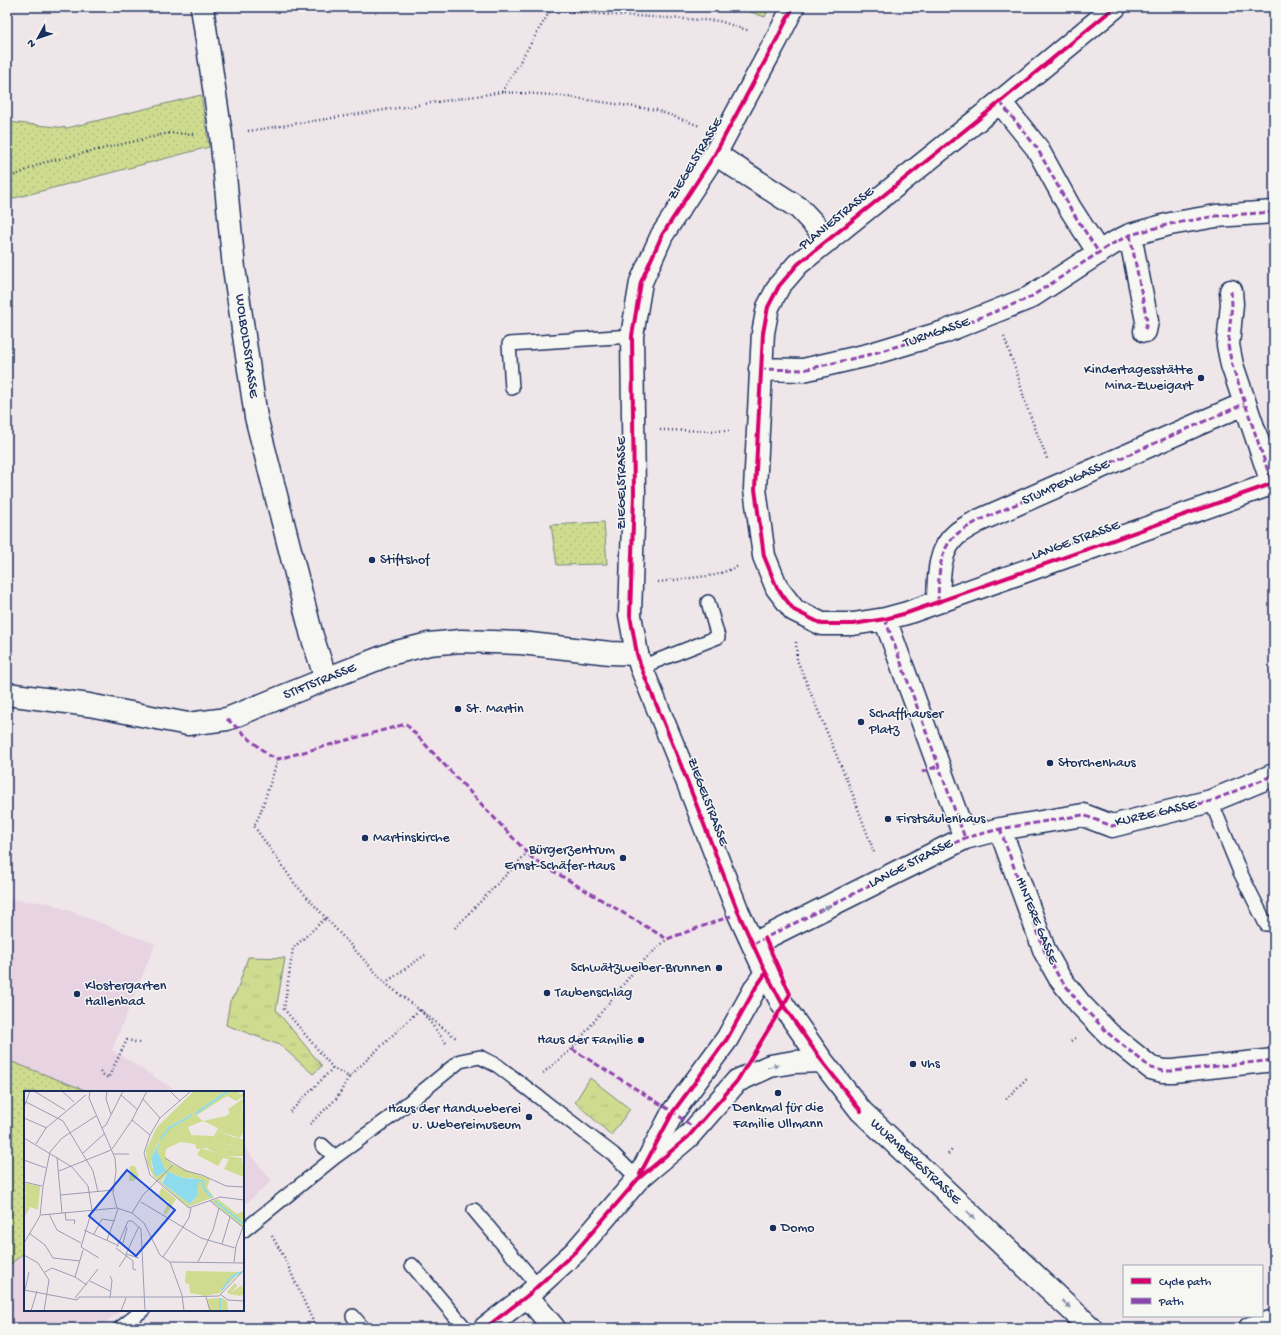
<svg xmlns="http://www.w3.org/2000/svg" width="1281" height="1335" font-family="'Gochi Hand',sans-serif">
<style>
.built{fill:#e7d3e1}
.grass{fill:url(#grass-tufts);stroke:#758677}
.park{fill:url(#park-dots);stroke:#758677}
.lines{fill:none;stroke-linecap:round;stroke-linejoin:round}
.service-casing{stroke:#1b2f5e;stroke-width:16}
.minor-casing{stroke:#1b2f5e;stroke-width:25}
.secondary-casing{stroke:#1b2f5e;stroke-width:25}
.path{stroke:#1b2f5e;stroke-width:2.5;stroke-dasharray:1 3;stroke-linecap:butt}
.service{stroke:#f6f6f2;stroke-width:13}
.minor{stroke:#f6f6f2;stroke-width:22}
.secondary{stroke:#f6f6f2;stroke-width:22}
.quiet{stroke:#8e44ad;stroke-width:3;stroke-dasharray:6 3;stroke-linecap:butt}
.cycleway-casing{stroke:#f6f6f2;stroke-width:6}
.cycleway{stroke:#d6006c;stroke-width:4}
.oneway{fill:#8892a8}
.poi-dot{fill:#1b2f5e;stroke:#f6f6f2;stroke-width:1.5}
.labels{text-anchor:middle;dominant-baseline:central;stroke-width:3;stroke-linejoin:round;paint-order:stroke}
.street-label{font-size:14px;fill:#1b2f5e;stroke:#f6f6f2}
.poi-label{font-size:14px;fill:#1b2f5e;stroke:#f6f6f2;text-anchor:start}
.inset-river{fill:none;stroke:#8ddbec;stroke-width:2}
.inset-road{fill:none;stroke:#9a9db2;stroke-width:1}
.view{fill:#1d4ed8;fill-opacity:0.15;stroke:#1d4ed8;stroke-width:2}
.inset-edge{fill:none;stroke:#1b2f5e;stroke-width:2}
</style>
<defs>
<pattern id="grass-tufts" width="24" height="20" patternUnits="userSpaceOnUse"><rect width="24" height="20" fill="#cfdc90"/><path d="M3 7l-1-3M5 7V3M7 7l1-3M15 17l-1-3M17 17v-4M19 17l1-3" fill="none" stroke="#b1bd7f"/></pattern>
<pattern id="park-dots" width="8" height="8" patternUnits="userSpaceOnUse"><rect width="8" height="8" fill="#cfdc90"/><path d="M2 2h.1M6 6h.1" fill="none" stroke="#b1bd7f" stroke-width="1.8" stroke-linecap="round"/></pattern>
</defs>
<rect width="100%" height="100%" fill="#efe6ea"/>
<filter id="ink" filterUnits="userSpaceOnUse"><feTurbulence type="fractalNoise" baseFrequency=".025" numOctaves="2"/><feDisplacementMap in="SourceGraphic" scale="8" xChannelSelector="R" yChannelSelector="G"/><feConvolveMatrix kernelMatrix="1 2 1 2 8 2 1 2 1" color-interpolation-filters="sRGB"/></filter>
<g filter="url(#ink)">
<path class="built" d="M 7,899 L 49,903 L 155,944 L 112,1050 L 178,1092 L 25,1092 L 25,1310 L 121,1310 L 98,1328 L 7,1328 Z
M 243,1146 L 272,1181 L 243,1206 Z"/>
<path class="grass" d="M 248,957 L 285,958 L 276,1010 L 322,1066 L 313,1074 L 280,1045 L 226,1025 L 230,1001 L 237,991 Z
M 590,1078 L 630,1109 L 611,1135 L 575,1102 Z"/>
<path class="park" d="M 736,7 L 769,7 L 765,17 Z
M 201,95 L 209,147 L 7,200 L 7,122 L 67,128 Z
M 604,522 L 607,564 L 557,565 L 551,525 Z
M 7,1060 L 90,1092 L 25,1092 L 25,1252 L 7,1267 Z"/>
<g class="lines">
<defs>
<path id="service" d="M 512,388 L 509,344 L 632,336
M 641,667 L 718,637 L 708,602
M 1211,801 L 1240,872 L 1266,924 L 1274,922
M 322,1145 L 335,1157
M 474,1210 L 538,1286
M 243,1231 L 335,1157 L 388,1119 L 460,1061 L 480,1057 L 498,1066 L 613,1154 L 638,1179
M 412,1265 L 465,1328
M 353,1316 L 363,1328
M 120,1328 L 143,1310"/>
<path id="minor" d="M 202,7 L 221,135 L 234,268 L 256,417 L 312,636 L 326,679
M 1115,7 L 1000,102 L 798,264 L 779,286 L 768,307 L 763,333 L 755,489 L 764,556 L 777,588 L 794,610 L 822,624 L 853,624 L 885,619 L 907,613 L 1274,483
M 1000,102 L 1037,148 L 1070,208 L 1099,253
M 715,154 L 799,208 L 829,240
M 1130,235 L 1147,321 L 1145,331
M 1231,291 L 1232,304 L 1228,345 L 1232,365 L 1272,483
M 760,369 L 803,370 L 868,355 L 944,332 L 1029,298 L 1112,244 L 1130,235 L 1170,224 L 1216,216 L 1274,212
M 938,602 C 939,580 937,550 957,534 C 963,529 971,525 978,521 L 1244,404
M 885,619 L 965,838
M 7,694 L 89,705 L 188,724 L 227,719 L 326,679 L 393,653 L 429,644 L 461,641 L 521,643 L 610,653 L 637,654
M 1000,829 L 1045,952 L 1059,977 L 1080,1004 L 1109,1034 L 1151,1068 L 1163,1071 L 1173,1071 L 1274,1060
M 753,944 L 965,838 L 1000,829 L 1083,815 L 1112,826 L 1211,801 L 1274,775
M 766,973 L 783,1005 L 822,1061 L 861,1111 L 1091,1328
M 638,1179 L 688,1137 L 737,1081 L 770,1066 L 794,1062 L 822,1061
M 527,1296 L 554,1328
M 1250,1328 L 1274,1321"/>
<path id="secondary" d="M 485,1328 L 527,1296 L 576,1251 L 638,1179 L 673,1112 L 727,1039 L 756,987 L 766,973 L 738,912 L 679,760 L 641,667 L 637,654 L 630,615 L 634,494 L 632,336 L 641,282 L 662,235 L 715,154 L 777,39 L 793,7"/>
</defs>
<use href="#service" class="service-casing"/>
<use href="#minor" class="minor-casing"/>
<use href="#secondary" class="secondary-casing"/>
<path class="path" d="M 502,92 L 550,11 L 719,21 L 750,31
M 248,131 L 502,92 L 555,95 L 656,110 L 700,126
M 7,179 L 42,163 L 169,133 L 193,134
M 1004,337 L 1017,373 L 1026,405 L 1048,461
M 660,430 L 731,431
M 658,582 L 716,575 L 739,566
M 796,642 L 797,660 L 853,795 L 874,852
M 278,759 L 260,814 L 254,826 L 295,884 L 385,983 L 456,1038
M 455,928 L 527,853
M 385,983 L 425,955
M 1071,1041 L 1076,1038
M 100,1072 L 108,1078 L 127,1040 L 140,1043
M 543,1073 L 572,1049 L 638,966 L 667,939
M 349,1077 L 420,1009 L 446,1043
M 1006,1099 L 1028,1077
M 290,1112 L 333,1068
M 310,1124 L 337,1098 L 349,1077 L 333,1068 L 284,1009 L 293,948 L 327,917
M 948,1154 L 953,1149
M 272,1236 L 284,1257 L 316,1328"/>
<use href="#service" class="service"/>
<use href="#minor" class="minor"/>
<use href="#secondary" class="secondary"/>
<path class="quiet" d="M 1000,102 L 1037,148 L 1070,208 L 1099,253
M 1130,235 L 1147,321 L 1145,331
M 1231,291 L 1232,304 L 1228,345 L 1232,365 L 1272,483
M 760,369 L 803,370 L 868,355 L 944,332 L 1029,298 L 1112,244 L 1130,235 L 1170,224 L 1216,216 L 1274,212
M 938,602 C 939,580 937,550 957,534 C 963,529 971,525 978,521 L 1244,404
M 885,619 L 965,838
M 227,719 L 268,755 L 278,759 L 406,724 L 533,859 L 667,939 L 731,916
M 922,772 L 938,766
M 1000,829 L 1045,952 L 1059,977 L 1080,1004 L 1109,1034 L 1151,1068 L 1163,1071 L 1173,1071 L 1274,1060
M 753,944 L 965,838 L 1000,829 L 1083,815 L 1112,826 L 1211,801 L 1274,775
M 572,1049 L 673,1112 L 695,1129"/>
<defs>
<path id="cycleway" d="M 793,7 L 777,39 L 715,154 L 662,235 L 641,282 L 632,336 L 634,494 L 630,615 L 637,654 L 641,667 L 679,760 L 738,912 L 766,973 L 783,1005 L 822,1061 L 861,1111
M 1115,7 L 1000,102 L 798,264 L 779,286 L 768,307 L 763,333 L 755,489 L 764,556 L 777,588 L 794,610 L 822,624 L 853,624 L 885,619 L 907,613 L 1274,483
M 640,1174 L 673,1112 L 727,1039 L 756,987 L 766,973
M 485,1328 L 527,1296 L 576,1251 L 638,1179 L 688,1137 L 737,1081 L 790,994 L 765,938"/>
</defs>
<use href="#cycleway" class="cycleway-casing"/>
<use href="#cycleway" class="cycleway"/>
</g>
<defs><path id="oneway-solid" d="M-6-.8H1V-3.2L6.5 0L1 3.2V.8H-6Z"/></defs>
<g class="oneway">
<use href="#oneway-solid" transform="translate(825 908) rotate(-27)"/>
<use href="#oneway-solid" transform="translate(773 1066) rotate(-14)"/>
<use href="#oneway-solid" transform="translate(971 1215) rotate(43)"/>
<use href="#oneway-solid" transform="translate(1066 1304) rotate(43)"/>
</g>
</g>
<g class="poi-dot">
<circle cx="1201" cy="378" r="4"/>
<circle cx="372" cy="560" r="4"/>
<circle cx="458" cy="709" r="4"/>
<circle cx="861" cy="722" r="4"/>
<circle cx="1050" cy="763" r="4"/>
<circle cx="888" cy="819" r="4"/>
<circle cx="365" cy="838" r="4"/>
<circle cx="623" cy="858" r="4"/>
<circle cx="719" cy="968" r="4"/>
<circle cx="547" cy="993" r="4"/>
<circle cx="77" cy="994" r="4"/>
<circle cx="641" cy="1040" r="4"/>
<circle cx="913" cy="1064" r="4"/>
<circle cx="778" cy="1093" r="4"/>
<circle cx="529" cy="1117" r="4"/>
<circle cx="773" cy="1228" r="4"/>
</g>
<g class="labels">
<g class="street-label">
<text transform="translate(696 159) rotate(-59)">ZIEGELSTRASSE</text>
<text transform="translate(837 219) rotate(-39)">PLANIESTRASSE</text>
<text transform="translate(937 333) rotate(-19)">TURMGASSE</text>
<text transform="translate(246 346) rotate(82)">WOLBOLDSTRASSE</text>
<text transform="translate(622 483) rotate(-90)">ZIEGELSTRASSE</text>
<text transform="translate(1066 483) rotate(-24)">STUMPENGASSE</text>
<text transform="translate(1076 541) rotate(-20)">LANGE STRASSE</text>
<text transform="translate(320 682) rotate(-22)">STIFTSTRASSE</text>
<text transform="translate(707 802) rotate(69)">ZIEGELSTRASSE</text>
<text transform="translate(1156 814) rotate(-13)">KURZE GASSE</text>
<text transform="translate(911 864) rotate(-27)">LANGE STRASSE</text>
<text transform="translate(1036 921) rotate(68)">HINTERE GASSE</text>
<text transform="translate(915 1162) rotate(43)">WURMBERGSTRASSE</text>
</g>
<g class="poi-label">
<text x="1193" y="370" text-anchor="end">Kindertagesstätte<tspan x="1193" dy="16">Mina-Zweigart</tspan></text>
<text x="380" y="560">Stiftshof</text>
<text x="466" y="709">St. Martin</text>
<text x="869" y="714">Schaffhauser<tspan x="869" dy="16">Platz</tspan></text>
<text x="1058" y="763">Storchenhaus</text>
<text x="896" y="819">Firstsäulenhaus</text>
<text x="373" y="838">Martinskirche</text>
<text x="615" y="850" text-anchor="end">Bürgerzentrum<tspan x="615" dy="16">Ernst-Schäfer-Haus</tspan></text>
<text x="711" y="968" text-anchor="end">Schwätzweiber-Brunnen</text>
<text x="85" y="986">Klostergarten<tspan x="85" dy="16">Hallenbad</tspan></text>
<text x="555" y="993">Taubenschlag</text>
<text x="633" y="1040" text-anchor="end">Haus der Familie</text>
<text x="921" y="1064">vhs</text>
<text x="778" y="1108" text-anchor="middle">Denkmal für die<tspan x="778" dy="16">Familie Ullmann</tspan></text>
<text x="521" y="1109" text-anchor="end">Haus der Handweberei<tspan x="521" dy="16">u. Webereimuseum</tspan></text>
<text x="781" y="1228">Domo</text>
</g>
</g>
<g transform="translate(24 1091)">
<rect width="220" height="220" fill="#efe6ea"/>
<path d="M 201,0 L 213,0 L 217,4 L 220,0 L 220,5 L 212,10 L 203,5 L 173,24 L 170,22 ZM 220,7 L 216,30 L 195,40 L 190,49 L 179,51 L 183,52 L 182,57 L 173,58 L 167,44 L 190,45 L 194,37 L 179,30 L 202,25 L 206,22 L 204,18 ZM 168,23 L 171,25 L 144,38 L 138,48 L 135,48 L 146,34 ZM 214,47 L 220,49 L 220,58 L 206,54 ZM 202,57 L 220,61 L 220,65 L 201,65 ZM 0,92 L 16,95 L 16,97 L 14,119 L 6,116 L 0,127 L 0,102 L 3,103 L 0,99 ZM 211,192 L 213,195 L 207,202 L 218,194 L 220,203 L 216,205 L 205,203 L 203,201 Z" fill="#cfdc90"/>
<path d="M 190,50 L 220,58 L 220,61 L 202,57 L 201,65 L 195,64 L 182,57 L 183,52 L 188,54 Z" fill="#cfdc90"/>
<path d="M 162,180 L 216,181 L 196,202 L 181,205 L 166,202 L 165,193 L 161,192 Z" fill="#cfdc90"/>
<path d="M 170,0 L 201,0 L 170,22 L 179,30 L 164,36 L 171,53 L 156,51 L 142,58 L 141,65 L 148,73 L 186,88 L 183,97 L 190,106 L 164,116 L 130,86 L 123,72 L 122,59 L 133,36 ZM 168,23 L 170,25 L 144,38 L 136,48 L 146,34 ZM 136,48 L 133,60 L 142,80 L 159,87 L 170,87 L 174,98 L 172,107 L 166,113 L 139,93 L 137,90 L 143,83 L 140,80 L 137,83 L 128,77 L 127,67 ZM 220,13 L 220,40 L 216,47 L 195,40 L 216,30 ZM 195,40 L 209,46 L 214,47 L 206,54 L 190,50 L 188,54 L 179,51 L 180,47 L 190,49 ZM 177,57 L 201,65 L 218,67 L 220,86 L 200,78 L 205,68 L 199,67 L 194,75 L 173,64 ZM 106,75 L 111,75 L 115,86 L 109,90 L 105,90 ZM 138,96 L 152,108 L 142,124 L 139,122 L 145,111 L 134,105 ZM 194,108 L 213,123 L 220,120 L 220,137 L 187,110 ZM 198,207 L 203,210 L 204,220 L 186,220 L 183,208 Z" fill="#cfdc90" fill-rule="evenodd"/>
<path d="M 137,48 L 133,60 L 142,80 L 159,87 L 175,88 L 173,105 L 166,113 L 138,92 L 143,83 L 141,81 L 133,85 L 130,82 L 127,67 Z" fill="#8ddbec"/>
<path class="inset-river" d="M 171,23 L 204,0M 137,48 L 145,37 L 168,24M 175,89 L 180,91 L 179,96 L 188,107M 191,110 L 220,133M 198,199 L 207,186 L 217,181M 196,220 L 196,207"/>
<path class="inset-road" d="M 10,0 L 41,19M 38,0 L 50,11M 66,0 L 65,7 L 91,67 L 92,80 L 89,102 L 93,117 L 108,122 L 120,132 L 136,164 L 146,171 L 158,204 L 160,220M 83,0 L 82,8 L 87,23M 146,0 L 156,10M 167,0 L 136,27 L 126,44 L 120,62 L 126,84 L 165,117 L 196,106 L 220,109M 97,4 L 114,19M 119,8 L 136,27M 2,11 L 39,30 L 69,80 L 74,101M 0,16 L 6,0M 0,27 L 23,37M 108,29 L 126,44M 78,37 L 82,34 L 99,0M 0,47 L 48,76 L 64,95 L 68,119 L 57,156 L 75,167M 12,53 L 22,37 L 62,4M 88,58 L 108,29 L 123,0M 59,62 L 80,43M 89,63 L 105,63M 33,66 L 38,122M 141,67 L 162,80 L 178,84 L 202,95 L 220,96M 0,69 L 22,77M 35,80 L 87,59M 0,91 L 18,95M 37,104 L 89,99M 186,110 L 220,137M 117,111 L 177,147 L 211,157M 41,121 L 42,129 L 51,129 L 50,133M 108,122 L 119,104 L 149,74M 25,123 L 33,139 L 57,152M 17,124 L 93,117M 60,139 L 93,154M 5,142 L 21,154 L 29,167 L 56,170M 70,143 L 78,128 L 91,130M 83,149 L 94,118M 0,152 L 16,125 L 19,95 L 26,61 L 38,47 L 72,25M 99,152 L 103,137 L 101,135M 198,153 L 206,126M 93,156 L 104,130 L 108,130 L 117,138 L 121,220M 92,157 L 109,170 L 109,178 L 112,179M 0,164 L 14,172 L 25,189 L 20,220M 139,166 L 165,127 L 167,117M 115,167 L 102,163 L 115,135M 146,171 L 220,172M 174,171 L 189,139 L 195,117M 210,171 L 212,155 L 219,136M 95,176 L 103,164M 21,181 L 28,177 L 51,186 L 63,194M 86,185 L 88,189 L 86,207M 51,186 L 59,159M 66,190 L 86,200M 0,199 L 53,209 L 55,206 L 158,206M 1,199 L 5,181M 197,204 L 204,209 L 220,210M 158,206 L 195,205 L 220,179M 182,206 L 186,220M 51,207 L 74,178M 7,220 L 13,200M 97,220 L 102,207"/>
<path class="view" d="M 103,79 L 151,119 L 112,165 L 65,125 Z"/>
<rect width="220" height="220" class="inset-edge"/>
</g>
<rect width="1281" height="1335" fill="none" stroke="#f6f6f2" stroke-width="24"/>
<rect x="12" y="12" width="1257" height="1311" fill="none" stroke="#1b2f5e" stroke-width="1.5" filter="url(#ink)"/>
<rect x="1123" y="1265" width="140" height="52" fill="#f6f6f2" stroke="#9ea6b7"/>
<rect x="1131" y="1278" width="20" height="6" fill="#d6006c" stroke="#9ea6b7"/>
<text x="1159" y="1285" font-size="12" fill="#1b2f5e">Cycle path</text>
<rect x="1131" y="1298" width="20" height="6" fill="#8e44ad" stroke="#9ea6b7"/>
<text x="1159" y="1305" font-size="12" fill="#1b2f5e">Path</text>
<g transform="translate(38 38) rotate(230)" stroke="#f6f6f2" stroke-width="3" paint-order="stroke">
<path d="M0-3L7 15L0 10L-7 15Z" fill="#1b2f5e"/>
<text y="-6" font-size="11" font-weight="bold" text-anchor="middle" fill="#1b2f5e">N</text>
</g>
</svg>
